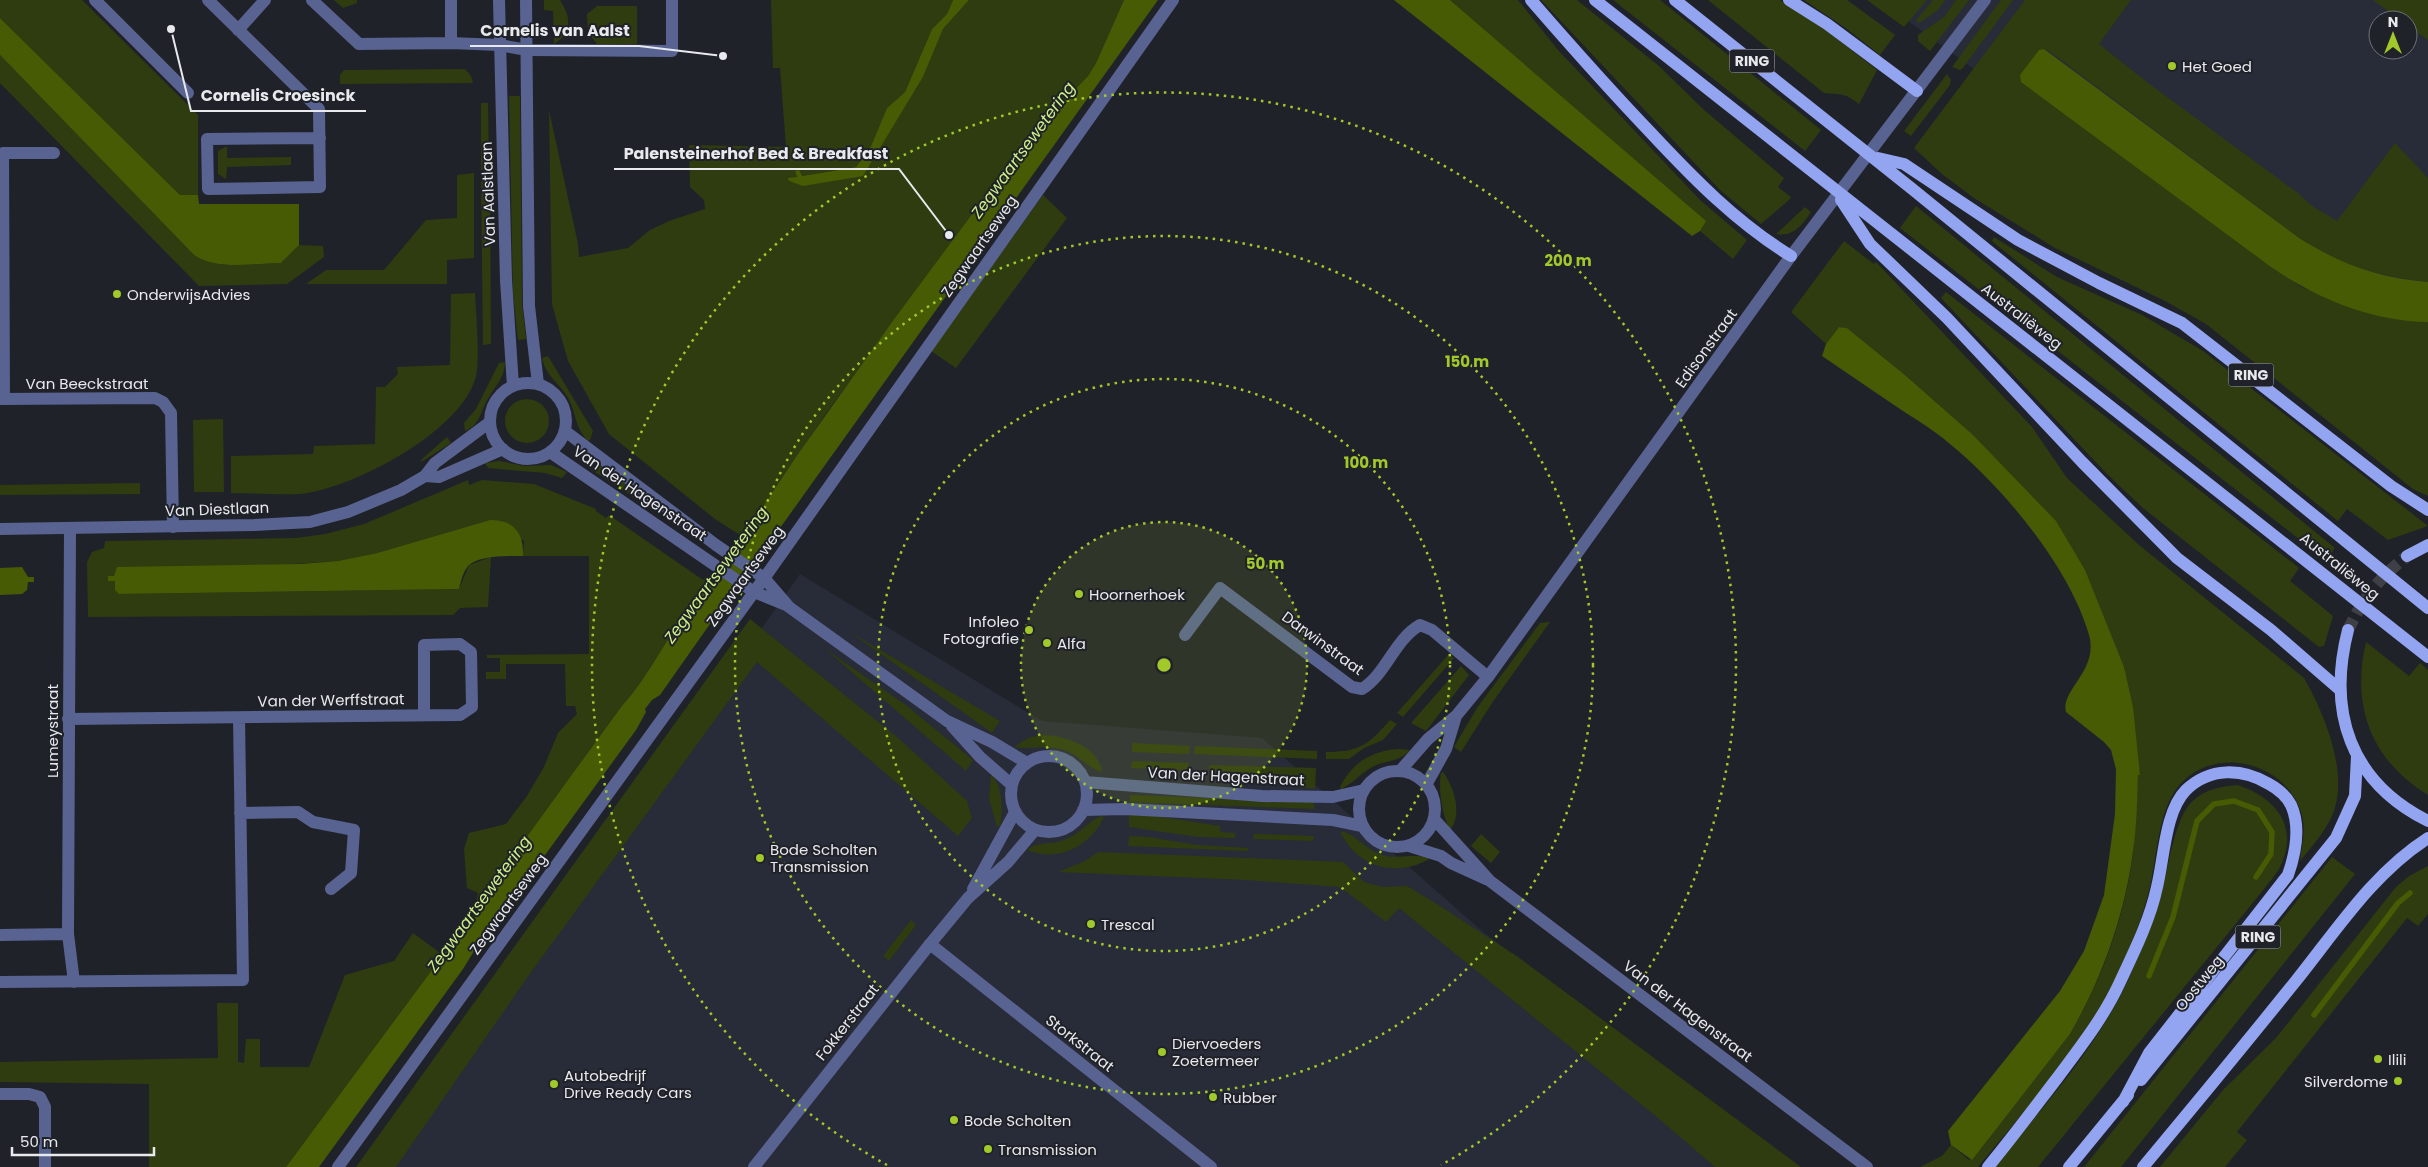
<svg xmlns="http://www.w3.org/2000/svg" width="2428" height="1167" font-family="Poppins,sans-serif">
<rect width="100%" height="100%" fill="#202229"/>
<path fill="#282b38" fill-rule="evenodd" d="M 1879,0 L 2428,0 L 2428,333 L 2268,283 ZM 2378,20 L 2408,20 L 2408,50 L 2378,50 Z
M 800,574 L 1042,721 L 1262,738 L 1482,931 L 1788,1167 L 380,1167 Z"/>
<path fill="#2f3c0f" d="M 0,0 L 82,0 L 198,115 L 198,195 L 180,195 L 0,18 Z
M 334,0 L 357,0 L 357,3 L 343,8 Z
M 544,0 L 560,0 C 571,17 573,33 554,44 L 553,11 L 544,10 Z
M 771,0 L 953,0 L 947,14 L 932,29 L 905,92 L 887,108 L 871,146 L 856,167 L 801,176 L 795,171 L 797,177 L 789,181 L 792,182 L 863,175 L 923,77 L 943,29 L 969,0 L 1124,0 L 1096,63 L 1088,76 L 1030,136 L 825,415 L 743,537 L 715,519 L 609,434 L 568,361 L 552,304 L 549,110 L 578,244 L 579,257 L 628,248 L 650,230 L 669,221 L 705,209 L 704,200 L 690,187 L 689,145 L 786,147 L 780,68 L 773,68 Z
M 1450,0 L 1518,0 L 1558,50 L 1700,200 L 1747,240 L 1733,259 L 1700,231 L 1705,221 Z
M 1541,0 L 1577,0 L 1659,66 L 1703,109 L 1784,178 L 1778,187 L 1791,197 L 1789,200 L 1761,224 L 1720,190 Z
M 1613,0 L 1660,0 L 1821,130 L 1805,151 Z
M 1708,0 L 1780,0 L 1819,25 L 1877,70 L 1859,104 C 1844,92 1841,95 1824,93 Z
M 1804,0 L 1847,0 L 1895,35 L 1880,55 L 1847,29 Z
M 1867,0 L 1927,0 L 1904,27 Z
M 1933,0 L 1945,0 L 1937,11 L 1919,23 L 1916,20 Z
M 1956,0 L 1969,0 L 1930,51 L 1918,41 L 1918,35 L 1944,17 Z
M 2001,0 L 2013,0 L 1963,68 L 1960,70 L 1952,67 Z
M 2025,0 L 2131,0 L 2099,44 L 2148,83 L 2298,193 L 2312,206 L 2337,221 L 2395,143 L 2428,178 L 2428,282 C 2373,275 2346,267 2299,238 L 2049,51 L 2044,49 L 2022,82 L 2301,287 L 2383,317 L 2428,322 L 2428,496 L 2413,489 L 2206,324 L 2165,301 L 2055,248 L 1974,198 L 1942,174 L 1914,148 Z
M 2373,0 L 2428,0 L 2428,40 L 2408,26 L 2408,20 L 2400,20 Z
M 597,6 L 637,6 L 637,44 L 597,44 L 588,33 L 587,14 Z
M 0,55 L 194,255 C 217,271 254,263 281,263 L 299,245 L 323,246 L 324,257 L 287,284 L 199,286 L 0,83 Z
M 465,69 L 471,76 L 473,83 L 340,84 L 340,75 L 344,70 Z
M 1947,74 L 1951,80 L 1950,85 L 1911,136 L 1904,131 Z
M 509,96 L 520,96 L 522,304 L 526,339 L 518,340 L 513,292 Z
M 481,103 L 488,103 L 489,170 L 481,170 Z
M 227,146 L 227,158 L 291,157 L 291,165 L 227,167 L 226,179 L 218,174 L 218,151 Z
M 474,173 L 474,258 L 447,260 L 447,284 L 306,284 L 326,270 L 384,270 L 426,220 L 457,218 L 457,175 Z
M 490,173 L 491,344 L 483,345 L 481,174 Z
M 1043,195 L 1067,218 L 956,368 L 931,351 Z
M 1916,206 L 2319,535 L 2335,548 L 2326,560 L 1900,228 Z
M 1805,207 L 1811,212 C 1802,225 1794,237 1776,234 Z
M 1994,237 L 2057,277 L 2142,315 L 2203,351 L 2428,526 L 2388,540 L 2347,509 L 2338,521 L 1992,241 Z
M 1844,241 L 1874,264 L 1876,262 L 2032,427 L 2067,478 L 2139,545 L 2304,678 C 2325,715 2352,779 2330,820 C 2322,835 2311,848 2300,861 C 2302,843 2307,827 2300,809 C 2281,759 2210,745 2177,788 C 2158,813 2157,856 2150,886 C 2145,909 2136,932 2127,954 C 2095,1035 2032,1101 1978,1167 L 1920,1167 L 1942,1156 L 1951,1145 L 1969,1160 L 2070,1034 C 2102,980 2126,914 2133,851 C 2136,826 2136,800 2138,774 L 2140,775 L 2124,667 L 1972,434 L 1905,375 L 1847,328 L 1839,327 L 1826,344 L 1791,312 Z
M 1946,292 L 2299,568 L 2290,581 L 2333,616 L 2324,646 L 2319,647 L 2143,508 L 2108,475 L 1941,298 Z
M 475,293 C 476,313 480,358 476,376 C 463,431 352,489 300,494 C 277,495 254,493 231,493 L 231,456 L 313,454 L 314,446 L 375,444 L 376,387 L 385,387 L 398,374 L 397,367 L 450,365 L 451,294 Z
M 548,356 L 593,431 L 590,440 L 588,441 C 574,426 577,414 568,398 C 560,383 546,377 542,358 Z
M 505,362 C 505,377 496,385 489,397 C 481,409 480,426 465,431 L 464,423 L 476,409 L 499,363 Z
M505 421a22 22 0 1 1 44 0a22 22 0 1 1-44 0Z
M 223,419 L 224,492 L 194,492 L 193,420 Z
M 447,437 L 451,443 L 421,462 L 421,460 Z
M 499,461 L 525,466 L 551,465 L 567,472 L 562,478 L 545,473 L 488,468 L 485,463 Z
M 597,463 L 640,496 L 638,500 L 592,470 Z
M 468,480 L 469,485 L 482,480 L 534,484 L 596,509 L 596,511 L 606,518 L 609,515 L 703,580 L 706,576 L 715,580 C 675,615 657,668 621,707 L 528,835 L 471,923 L 478,893 L 467,888 L 464,849 L 469,833 L 506,824 L 527,796 L 544,767 L 558,733 L 577,714 L 575,706 L 566,706 L 565,664 L 506,664 L 506,679 L 486,679 L 486,672 L 500,672 L 500,658 L 487,658 L 487,655 L 589,654 L 589,556 L 523,556 L 524,541 L 490,520 L 377,553 L 338,561 L 108,576 L 115,581 L 119,594 L 459,589 L 469,565 L 491,557 L 488,607 L 460,608 L 453,615 L 88,617 L 87,562 L 92,552 L 104,548 L 105,541 L 296,538 L 325,534 L 364,524 Z
M 140,483 L 140,494 L 0,495 L 0,485 Z
M 750,619 L 897,737 L 967,801 L 972,818 L 958,836 L 757,662 L 529,975 L 396,1167 L 356,1167 Z
M 1550,622 L 1492,703 L 1461,752 L 1454,747 L 1477,708 L 1540,623 Z
M 850,632 L 988,714 L 1000,721 L 992,733 Z
M 2366,642 L 2409,676 L 2420,663 L 2428,670 L 2428,795 C 2371,760 2351,706 2366,642 Z
M 824,648 L 907,706 L 973,760 L 966,771 Z
M 1449,654 L 1454,658 L 1403,717 L 1397,713 Z
M 1461,666 L 1469,675 L 1426,731 L 1411,723 Z
M 1390,720 L 1397,724 L 1383,740 L 1364,748 L 1349,759 L 1326,759 L 1326,752 C 1360,752 1369,744 1390,720 Z
M 1045,735 C 1066,736 1099,747 1102,772 C 1087,768 1079,755 1065,750 C 1048,744 1031,750 1014,747 L 1030,737 Z
M 1132,743 L 1190,746 L 1189,754 L 1132,752 Z
M 1195,746 L 1317,751 L 1317,759 L 1194,754 Z
M 1398,749 L 1410,750 C 1400,762 1387,760 1374,766 C 1362,772 1354,783 1341,789 L 1340,787 C 1352,763 1371,751 1398,749 Z
M 1132,761 L 1189,763 L 1188,770 L 1131,768 Z
M 1209,765 L 1316,768 L 1315,789 L 1226,778 L 1226,772 L 1209,771 Z
M 1443,772 C 1454,787 1463,814 1450,830 C 1442,816 1438,788 1441,773 Z
M 991,775 C 1003,785 1003,811 1000,826 L 997,827 L 989,799 Z
M 2237,785 C 2275,797 2300,826 2280,867 C 2276,875 2269,882 2264,889 L 2038,1167 L 1994,1167 C 2043,1107 2098,1047 2130,976 C 2141,951 2152,924 2160,898 C 2168,872 2173,825 2189,805 C 2202,790 2218,787 2237,785 Z
M 1130,795 L 1314,802 L 1314,809 L 1130,802 Z
M 1129,815 L 1149,815 L 1220,826 L 1220,832 L 1235,833 L 1235,838 L 1198,837 L 1129,827 Z
M 1101,816 L 1104,817 C 1091,846 1057,863 1027,850 C 1037,841 1052,845 1064,840 C 1079,835 1087,822 1101,816 Z
M 1342,831 C 1357,836 1365,848 1379,854 C 1395,860 1412,854 1429,857 L 1429,859 C 1396,878 1357,867 1341,833 Z
M 1254,834 L 1314,836 L 1313,841 L 1253,839 Z
M 1481,834 L 1500,852 L 1491,863 L 1471,846 Z
M 1129,836 L 1148,837 L 1197,845 L 1248,848 L 1248,851 L 1128,846 Z
M 1098,852 L 1343,862 L 1364,882 L 1383,887 L 1407,886 L 1437,904 L 1518,957 L 1801,1167 L 1715,1167 L 1658,1118 L 1399,908 L 1386,922 L 1340,887 L 1247,880 L 1058,872 L 1085,861 Z
M 2332,857 L 2355,874 L 2121,1167 L 2084,1167 Z
M 2428,866 L 2428,914 L 2418,926 L 2407,918 L 2237,1132 L 2247,1140 L 2225,1167 L 2160,1167 L 2223,1090 L 2276,1038 L 2396,887 L 2409,876 Z
M 911,920 L 916,925 L 889,961 L 883,956 Z
M 413,933 L 443,955 L 286,1167 L 149,1167 L 149,1084 L 0,1082 L 0,1062 L 218,1058 L 217,1003 L 238,1003 L 238,1062 L 244,1063 L 246,1039 L 260,1039 L 260,1067 L 309,1067 L 345,975 L 394,961 Z"/>
<path fill="#465b03" d="M 953,0 L 969,0 L 943,29 L 923,77 L 863,176 L 803,186 L 789,181 L 788,178 L 797,177 L 795,171 L 799,170 L 802,176 L 856,167 L 871,146 L 887,108 L 905,92 L 932,29 L 947,14 Z
M 1124,0 L 1158,0 L 775,535 L 758,551 L 724,604 L 660,695 L 652,700 L 645,709 L 646,712 L 636,730 L 500,917 L 485,933 L 463,969 L 319,1167 L 286,1167 L 443,955 L 481,910 L 528,835 L 621,707 C 657,668 675,615 715,579 L 798,454 L 895,318 L 1030,136 L 1088,76 L 1096,63 Z
M 1394,0 L 1450,0 L 1706,221 L 1700,231 L 1692,236 Z
M 0,18 L 180,195 L 198,195 L 199,204 L 299,204 L 299,245 L 281,263 C 254,263 217,271 194,255 L 0,55 Z
M 2044,49 L 2299,238 C 2341,264 2378,278 2428,282 L 2428,322 C 2370,321 2318,299 2271,267 L 2021,82 L 2020,75 L 2039,50 Z
M 1839,327 L 1847,328 L 1905,375 L 1972,434 L 2056,521 L 2085,570 L 2124,667 L 2133,707 L 2140,775 L 2138,775 C 2137,800 2137,826 2133,851 C 2125,914 2102,979 2070,1034 L 1972,1160 L 1951,1145 L 1948,1131 L 2060,991 L 2084,951 L 2104,895 L 2115,814 L 2116,769 L 2111,750 L 2104,742 L 2066,712 C 2060,690 2099,671 2089,635 C 2070,568 2004,488 1950,444 C 1933,429 1913,418 1894,405 C 1870,389 1846,372 1822,356 L 1826,344 Z
M 490,520 C 514,520 524,533 523,556 C 508,556 479,555 468,566 C 463,572 461,581 459,589 L 119,594 L 115,590 L 115,581 L 108,581 L 108,576 L 114,576 L 117,567 L 300,564 L 338,561 L 377,553 Z
M 22,567 L 28,577 L 34,577 L 34,582 L 28,582 L 27,590 L 22,594 L 0,595 L 0,568 Z"/>
<g fill="none" stroke-linecap="round" stroke-linejoin="round">
<path stroke="#465b03" stroke-width="5.5" d="M 2149,976 L 2173,917 L 2197,821 L 2214,804 L 2234,801 L 2258,810 L 2272,832 L 2271,854 L 2256,877
M 2314,1015 L 2398,903 L 2410,893"/>
<path stroke="#3e4046" stroke-width="12" stroke-dasharray="12 6" stroke-linecap="butt" d="M 2348,630 C 2365,596 2377,580 2407,556"/>
<path stroke="#586391" stroke-width="12" d="M 95,0 L 188,93
M 208,0 L 319,109 L 320,187 L 208,189 L 207,139 L 320,138
M 312,0 L 359,44 L 451,43 L 499,45 L 527,50 L 672,51 L 672,0
M 238,30 L 265,0
M 451,43 L 451,0
M 0,399 L 155,398 L 163,402 L 171,413 L 173,527
M 4,399 L 3,153 L 54,153
M 70,529 L 68,934 L 74,982
M 1185,635 L 1220,588 L 1352,687 L 1362,689 C 1387,673 1394,640 1420,625 L 1432,630 L 1488,677
M 68,719 L 460,715 L 472,707 L 471,652 L 460,644 L 424,645 L 424,715
M 240,813 L 298,812 L 313,822 L 354,830 L 351,873 L 331,889
M 0,935 L 68,934
M 930,944 L 1211,1167
M 0,982 L 243,980 L 239,718
M 0,1094 L 29,1094 L 40,1097 L 45,1107 L 45,1167
M 338,1167 L 770,570 L 1173,0"/>
<path stroke="#586391" stroke-width="12" d="M 499,0 L 506,280 L 513,386
M 526,0 L 529,306 L 538,384
M490 421a38 38 0 1 1 76 0a38 38 0 1 1-76 0Z
M 565,431 L 716,545 L 764,578 L 789,607 L 947,721 L 992,742 L 1027,763
M 550,452 L 754,592 L 786,605
M 425,476 L 439,477 L 503,449
M 0,529 L 254,525 L 310,522 L 348,512 L 401,490 L 425,476 L 435,463 L 490,422
M 952,726 L 980,757 L 1012,785
M1011 794a38 38 0 1 1 76 0a38 38 0 1 1-76 0Z
M1359 809a38 38 0 1 1 76 0a38 38 0 1 1-76 0Z
M 1400,771 L 1428,739 L 1456,716 L 1488,677 L 1791,256 L 1985,0
M 1085,782 L 1262,796 L 1333,797 L 1364,790
M 1426,785 L 1446,749 L 1456,716
M 1083,810 L 1125,809 L 1333,820 L 1362,826
M 1434,819 L 1490,881 L 1867,1167
M 1409,846 L 1441,856 L 1451,863 L 1486,879
M 973,889 L 1015,812
M 754,1167 L 930,944 L 968,898 L 1008,862 L 1035,830"/>
<path stroke="#93a4f1" stroke-width="12" d="M 1531,0 C 1570,45 1610,90 1651,133 C 1694,179 1737,223 1791,256
M 1595,0 L 2428,657
M 1675,0 L 1911,188 L 2428,608
M 1789,0 L 1827,24 L 1917,91
M 1878,158 L 1904,164 L 2018,240 L 2099,283 L 2182,323 L 2391,486 L 2428,510
M 1841,200 L 1870,244 L 1947,318 L 2082,462 L 2177,558 L 2271,630 L 2339,689
M 2407,556 L 2428,545
M 2348,630 C 2327,712 2350,782 2428,821
M 2141,1080 L 2336,838 L 2355,796 L 2357,756
M 1988,1167 C 2012,1138 2035,1107 2058,1077 C 2081,1046 2104,1017 2120,982 C 2134,952 2150,920 2157,887 C 2164,859 2165,811 2186,790 C 2210,767 2242,768 2269,784 C 2278,789 2286,795 2291,805 C 2301,827 2296,852 2288,875 L 2149,1053 L 2123,1102
M 2069,1167 L 2128,1095
M 2143,1167 C 2194,1106 2245,1044 2295,982 C 2336,931 2373,873 2428,838"/>
</g>
<circle cx="1164" cy="665" r="143" fill="#a1c92a" fill-opacity=".12"/>
<g fill="none" stroke="#a1c92a" stroke-width="2.5" stroke-dasharray="2.5 5">
<circle cx="1164" cy="665" r="143"/>
<circle cx="1164" cy="665" r="286"/>
<circle cx="1164" cy="665" r="429"/>
<path d="M887 1165A572 572 0 1 1 1441 1165"/>
</g>
<g fill="#a1c92a" stroke="#202229" stroke-width="2">
<circle cx="2172" cy="66" r="5"/>
<circle cx="117" cy="294" r="5"/>
<circle cx="1079" cy="594" r="5"/>
<circle cx="1029" cy="630" r="5"/>
<circle cx="1047" cy="643" r="5"/>
<circle cx="760" cy="858" r="5"/>
<circle cx="1091" cy="924" r="5"/>
<circle cx="1162" cy="1052" r="5"/>
<circle cx="2378" cy="1059" r="5"/>
<circle cx="2398" cy="1081" r="5"/>
<circle cx="554" cy="1084" r="5"/>
<circle cx="1213" cy="1097" r="5"/>
<circle cx="954" cy="1120" r="5"/>
<circle cx="988" cy="1149" r="5"/>
</g>
<g text-anchor="middle" dominant-baseline="central" stroke-width="4" stroke-linejoin="round" paint-order="stroke">
<g fill="#202229" stroke="#abadb2" stroke-width="1">
<rect x="1729.5" y="49.5" width="45" height="23" rx="4"/>
<rect x="2228.5" y="363.5" width="45" height="23" rx="4"/>
<rect x="2235.5" y="925.5" width="45" height="23" rx="4"/>
</g>
<g font-size="14" font-weight="bold" fill="#e7e9ed">
<text x="1752" y="61">RING</text>
<text x="2251" y="375">RING</text>
<text x="2258" y="937">RING</text>
</g>
<g font-size="15" fill="#e7e9ed" stroke="#202229" text-anchor="start">
<text x="2182" y="66">Het Goed</text>
<text x="127" y="294">OnderwijsAdvies</text>
<text x="1089" y="594">Hoornerhoek</text>
<text x="1019" y="621" text-anchor="end">Infoleo<tspan x="1019" dy="17">Fotografie</tspan></text>
<text x="1057" y="643">Alfa</text>
<text x="770" y="849">Bode Scholten<tspan x="770" dy="17">Transmission</tspan></text>
<text x="1101" y="924">Trescal</text>
<text x="1172" y="1043">Diervoeders<tspan x="1172" dy="17">Zoetermeer</tspan></text>
<text x="2388" y="1059">Ilili</text>
<text x="564" y="1075">Autobedrijf<tspan x="564" dy="17">Drive Ready Cars</tspan></text>
<text x="2388" y="1081" text-anchor="end">Silverdome</text>
<text x="1223" y="1097">Rubber</text>
<text x="964" y="1120">Bode Scholten</text>
<text x="998" y="1149">Transmission</text>
</g>
<g font-size="15" fill="#e7e9ed" stroke="#202229">
<text transform="translate(488 194) rotate(-92)">Van Aalstlaan</text>
<text transform="translate(979 246) rotate(-55)">Zegwaartseweg</text>
<text transform="translate(2022 316) rotate(38)">Australiëweg</text>
<text transform="translate(1706 348) rotate(-54)">Edisonstraat</text>
<text x="87" y="383">Van Beeckstraat</text>
<text transform="translate(640 493) rotate(34)">Van der Hagenstraat</text>
<text transform="translate(217 509) rotate(-2)">Van Diestlaan</text>
<text transform="translate(2340 566) rotate(39)">Australiëweg</text>
<text transform="translate(745 576) rotate(-54)">Zegwaartseweg</text>
<text transform="translate(1323 643) rotate(36)">Darwinstraat</text>
<text transform="translate(331 700) rotate(-1)">Van der Werffstraat</text>
<text transform="translate(52 731) rotate(-90)">Lumeystraat</text>
<text transform="translate(1226 776) rotate(3)">Van der Hagenstraat</text>
<text transform="translate(508 904) rotate(-54)">Zegwaartseweg</text>
<text transform="translate(2199 983) rotate(-51)">Oostweg</text>
<text transform="translate(1688 1011) rotate(37)">Van der Hagenstraat</text>
<text transform="translate(847 1022) rotate(-52)">Fokkerstraat</text>
<text transform="translate(1080 1043) rotate(38)">Storkstraat</text>
</g>
<g font-size="16" font-style="italic" fill="#cff087" stroke="#202229">
<text transform="translate(1023 150) rotate(-54)">Zegwaartsewetering</text>
<text transform="translate(716 575) rotate(-54)">Zegwaartsewetering</text>
<text transform="translate(479 904) rotate(-54)">Zegwaartsewetering</text>
</g>
</g>
<circle cx="1164" cy="665" r="8" fill="#a1c92a" stroke="#202229" stroke-width="2.5"/>
<g font-size="15" text-anchor="middle" font-weight="bold" fill="#a1c92a" stroke="#202229" stroke-width="4" stroke-linejoin="round" paint-order="stroke">
<text x="1568" y="266">200 m</text>
<text x="1467" y="367">150 m</text>
<text x="1366" y="468">100 m</text>
<text x="1265" y="569">50 m</text>
</g>
<path fill="none" stroke="#e7e9ed" stroke-width="2" d="M723 56L639 46H470M171 29L191 111H366M949 235L899 169H614"/>
<g fill="#e7e9ed" stroke="#202229" stroke-width="2">
<circle cx="723" cy="56" r="5"/>
<circle cx="171" cy="29" r="5"/>
<circle cx="949" cy="235" r="5"/>
</g>
<g font-size="16" text-anchor="middle" font-weight="bold" fill="#e7e9ed" stroke="#202229" stroke-width="4" stroke-linejoin="round" paint-order="stroke">
<text x="555" y="36">Cornelis van Aalst</text>
<text x="278" y="101">Cornelis Croesinck</text>
<text x="756" y="159">Palensteinerhof Bed &amp; Breakfast</text>
</g>
<g transform="translate(2393 35)"><circle r="24" fill="#202229" stroke="#707277"/>
<path d="M0-4L9 19L0 12L-9 19Z" fill="#a1c92a"/>
<text y="-8" font-size="14" font-weight="bold" text-anchor="middle" fill="#e7e9ed">N</text>
</g>
<path d="M12 1147v8h142v-8" fill="none" stroke="#e7e9ed" stroke-width="2.5"/>
<text x="20" y="1147" font-size="15" fill="#e7e9ed" stroke="#202229" stroke-width="4" paint-order="stroke">50 m</text>
</svg>
